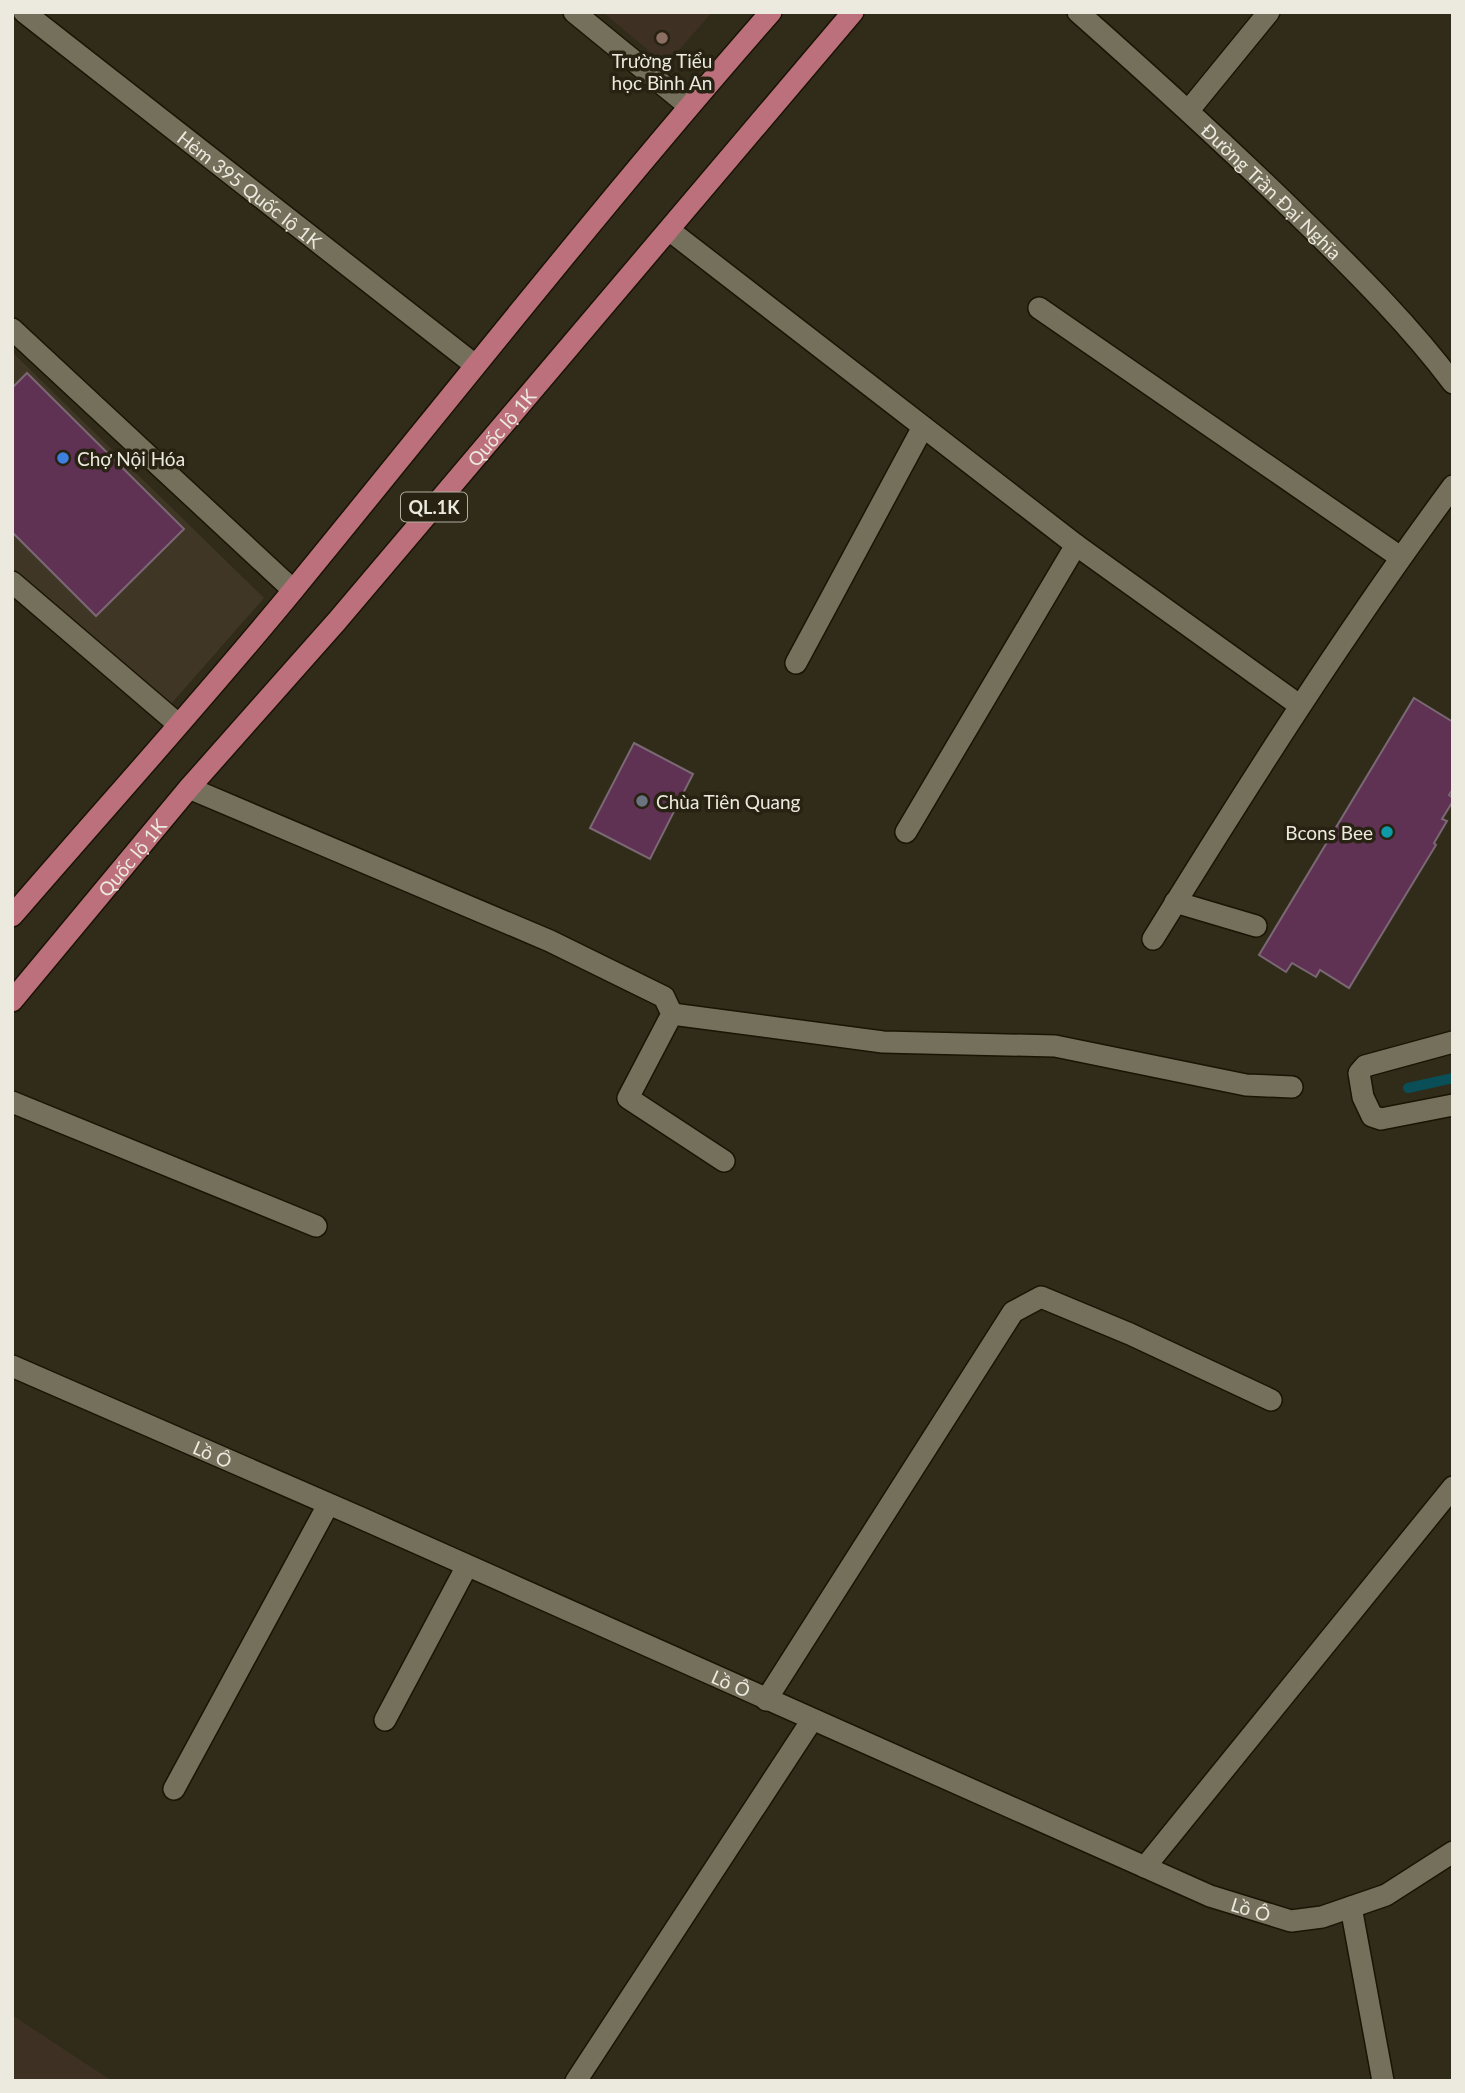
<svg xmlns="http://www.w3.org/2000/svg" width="1465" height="2093" font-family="Lato,sans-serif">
<rect width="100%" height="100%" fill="#312c1a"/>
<path fill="#403626" d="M 12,352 L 264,598 L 170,705 L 12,575 Z"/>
<path fill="#3e3123" d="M 603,12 L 712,12 L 666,65 Z
M 12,2015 L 112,2081 L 12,2081 Z"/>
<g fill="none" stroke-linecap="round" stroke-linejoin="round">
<path stroke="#0a4e58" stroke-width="10" d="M 1408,1088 L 1453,1078"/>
</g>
<path fill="#5f3253" stroke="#7b6875" stroke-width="2" d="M 27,373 L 184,529 L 96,616 L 12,532 L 12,388 Z
M 1414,698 L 1453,722 L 1453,789 L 1449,795 L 1453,798 L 1453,801 L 1442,819 L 1447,821 L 1434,843 L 1436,845 L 1349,988 L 1320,970 L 1316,977 L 1292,963 L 1286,972 L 1259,955 Z
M 634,743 L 693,774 L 650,859 L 590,828 Z"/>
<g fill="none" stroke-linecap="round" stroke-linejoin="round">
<defs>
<g id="minor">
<path id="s1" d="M 24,12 L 475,365"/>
<path d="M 574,12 L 689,106"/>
<path id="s2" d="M 1078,12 C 1157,82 1234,152 1309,226 C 1360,276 1410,326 1453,383"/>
<path d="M 1189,110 L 1269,12"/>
<path d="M 669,230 L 1076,545 L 1299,705"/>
<path d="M 1039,308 L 1400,557"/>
<path d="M 12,329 L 293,590"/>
<path d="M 12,582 L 178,724"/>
<path d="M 796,663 L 923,427"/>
<path d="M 189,788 L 550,941 L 664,997 L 672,1014 L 628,1098 L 724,1161"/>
<path d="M 906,832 L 1076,545"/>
<path d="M 1175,902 L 1256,926"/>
<path d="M 1153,939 C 1248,785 1345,632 1453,486"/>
<path d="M 672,1014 L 883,1042 L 1055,1046 L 1246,1085 L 1292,1087"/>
<path d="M 1453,1042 L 1365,1066 L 1359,1073 L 1363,1097 L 1372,1116 L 1381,1119 L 1453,1105"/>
<path d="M 12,1102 L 316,1226"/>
<path id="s3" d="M 12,1366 L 361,1518 L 1145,1867 L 1210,1896 L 1291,1921 L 1322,1917 L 1386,1895 L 1453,1852"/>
<path d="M 766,1700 L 1013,1312 L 1041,1297 L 1130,1334 L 1271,1400"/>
<path d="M 385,1720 L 467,1566"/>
<path d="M 174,1789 L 328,1505"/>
<path d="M 1145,1867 L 1453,1487"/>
<path d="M 1351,1907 L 1383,2081"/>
<path d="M 576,2081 L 812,1720"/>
</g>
<g id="major">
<path d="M 12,916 C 106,807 204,699 295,588 C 453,395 607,199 771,12"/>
<path id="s4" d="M 12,1001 L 189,788 L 337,621 L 853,12"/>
</g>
</defs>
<use href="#minor" stroke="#191404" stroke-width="24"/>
<use href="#major" stroke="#191404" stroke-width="24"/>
<use href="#minor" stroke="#74705c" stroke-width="21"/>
<use href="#major" stroke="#bb707c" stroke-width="21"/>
</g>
<circle fill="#8d6e63" stroke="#272211" stroke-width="2.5" cx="662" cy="38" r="7"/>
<circle fill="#3f7fe0" stroke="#272211" stroke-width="2.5" cx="63" cy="458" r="7"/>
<circle fill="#6b7280" stroke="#272211" stroke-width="2.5" cx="642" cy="801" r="7"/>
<circle fill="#0f9aa8" stroke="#272211" stroke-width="2.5" cx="1387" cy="832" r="7"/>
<g text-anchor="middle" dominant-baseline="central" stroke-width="7" stroke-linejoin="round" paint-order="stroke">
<rect fill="#272211" stroke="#b1ada0" stroke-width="2" x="401" y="492.5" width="66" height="29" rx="5"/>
<g font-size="18" font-weight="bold" fill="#ece9de">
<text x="434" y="507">QL.1K</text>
</g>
<g font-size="19" fill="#ece9de" stroke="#272211" text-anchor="start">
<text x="662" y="60" text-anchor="middle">Trường Tiểu<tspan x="662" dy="22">học Bình An</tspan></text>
<text x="77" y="458">Chợ Nội Hóa</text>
<text x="656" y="801">Chùa Tiên Quang</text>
<text x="1373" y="832" text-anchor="end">Bcons Bee</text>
</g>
<g font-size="19" fill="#ece9de" stroke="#272211">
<text stroke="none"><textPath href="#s1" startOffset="287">Hẻm 395 Quốc lộ 1K</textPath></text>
<text stroke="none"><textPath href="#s2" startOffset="264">Đường Trần Đại Nghĩa</textPath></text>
<text stroke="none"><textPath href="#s4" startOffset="754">Quốc lộ 1K</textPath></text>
<text stroke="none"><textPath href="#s4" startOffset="187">Quốc lộ 1K</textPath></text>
<text stroke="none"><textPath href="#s3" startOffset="219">Lồ Ô</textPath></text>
<text stroke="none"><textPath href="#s3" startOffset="786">Lồ Ô</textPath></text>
<text stroke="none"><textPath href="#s3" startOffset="1353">Lồ Ô</textPath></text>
</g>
</g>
<rect width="1465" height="2093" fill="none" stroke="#ece9de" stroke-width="28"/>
</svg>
